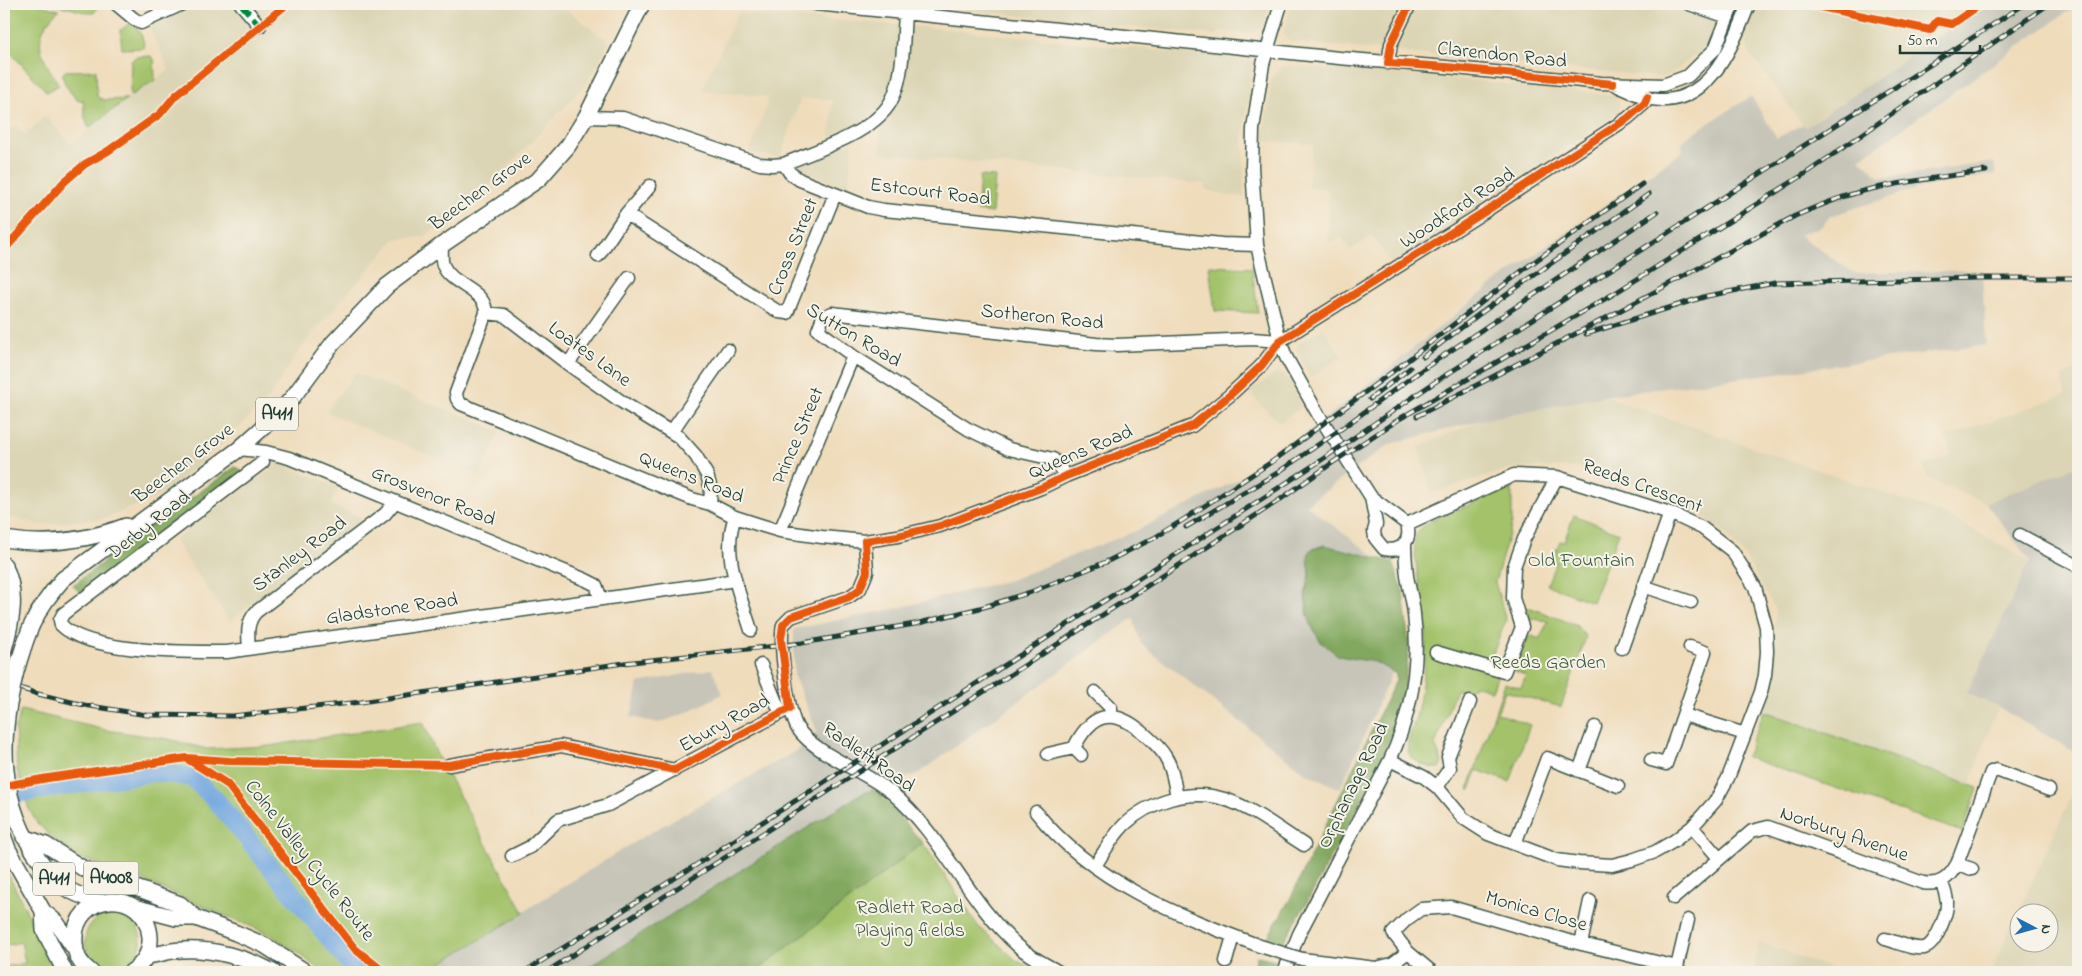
<svg xmlns="http://www.w3.org/2000/svg" width="2082" height="976" font-family="'Indie Flower',sans-serif">
<rect width="100%" height="100%" fill="#f7f3e8"/>
<filter id="ink" filterUnits="userSpaceOnUse"><feTurbulence type="fractalNoise" baseFrequency=".02" numOctaves="2"/><feDisplacementMap in="SourceGraphic" scale="10" xChannelSelector="R" yChannelSelector="G"/><feConvolveMatrix kernelMatrix="1 2 1 2 8 2 1 2 1" color-interpolation-filters="sRGB"/></filter>
<filter id="wash" filterUnits="userSpaceOnUse"><feTurbulence type="fractalNoise" baseFrequency=".0096" numOctaves="4" result="noise"/><feDisplacementMap in="SourceGraphic" scale="20" xChannelSelector="R" yChannelSelector="G"/><feGaussianBlur stdDeviation="1.12" result="paint"/><feColorMatrix in="noise" values="0 0 0 0 0 0 0 0 0 0 0 0 0 0 0 0 0 1.4 0 .05"/><feComposite in="paint" operator="in"/></filter>
<g filter="url(#wash)">
<rect width="100%" height="100%" fill="#efdcbb"/>
<path fill="#dcd5b5" fill-rule="evenodd" d="M 191,4 L 559,4 L 609,42 L 587,83 L 494,181 L 424,237 L 395,239 L 312,334 L 298,352 L 270,396 L 228,439 L 165,493 L 107,518 L 41,525 L 4,515 L 4,136 L 16,125 L 25,135 L 46,116 L 71,144 L 128,98 L 169,70 L 149,27 Z
M 899,4 L 1269,4 L 1264,25 L 1251,34 L 1218,31 L 1217,35 Z
M 1291,4 L 1672,4 L 1716,19 L 1707,46 L 1670,75 L 1661,77 L 1292,42 L 1285,38 L 1283,32 Z
M 1758,4 L 1986,4 L 1805,127 L 1750,54 L 1745,36 Z
M 738,13 L 924,27 L 1253,60 L 1243,139 L 1244,197 L 1224,195 L 1205,188 L 1206,184 L 880,153 L 882,127 L 872,115 L 849,131 L 830,138 L 833,100 L 801,98 L 780,157 L 749,153 L 767,105 L 768,97 L 702,90 Z
M 1283,66 L 1389,72 L 1614,95 L 1618,97 L 1620,108 L 1618,113 L 1392,264 L 1372,236 L 1350,250 L 1342,238 L 1329,242 L 1328,189 L 1308,188 L 1313,144 L 1263,141 L 1272,77 Z
M 853,142 L 848,189 L 799,169 L 800,163 Z
M 1323,328 L 1342,356 L 1310,378 L 1296,349 L 1299,343 Z
M 2078,371 L 2078,465 L 1986,503 L 1927,478 L 1923,466 L 1951,455 L 1946,437 L 2065,395 L 2062,376 Z
M 1277,372 L 1282,373 L 1290,382 L 1302,406 L 1279,423 L 1249,392 Z
M 355,373 L 500,431 L 480,476 L 326,412 Z
M 1604,396 L 1944,514 L 2030,561 L 1967,692 L 1998,707 L 1969,784 L 1764,711 L 1771,682 L 1776,610 L 1744,555 L 1725,533 L 1701,515 L 1600,467 L 1512,468 L 1432,493 L 1418,447 L 1482,420 Z
M 279,463 L 338,487 L 331,505 L 363,518 L 230,621 L 174,540 Z
M 2078,781 L 2078,972 L 1991,972 L 2053,836 ZM 2020,914 L 2050,914 L 2050,944 L 2020,944 Z
M 1759,942 L 1841,972 L 1753,972 Z"/>
<path fill="#c6c5b8" d="M 1986,4 L 2078,4 L 2078,10 L 2071,9 L 1860,159 L 1880,177 L 1890,177 L 1994,162 L 1996,174 L 1919,188 L 1830,216 L 1822,226 L 1799,235 L 1854,273 L 1982,270 L 1986,345 L 1604,396 L 1482,420 L 1390,444 L 1306,505 L 1378,559 L 1395,666 L 1340,789 L 1304,772 L 1141,644 L 1133,618 L 919,773 L 859,795 L 581,972 L 426,972 L 646,835 L 803,747 L 817,731 L 794,676 L 794,629 L 894,609 L 1010,580 L 1136,531 L 1241,478 L 1316,426 L 1497,281 L 1683,151 L 1682,142 L 1689,136 L 1751,96 L 1777,138 L 1803,124 L 1806,127 Z
M 2078,465 L 2078,754 L 1998,707 L 1967,693 L 2030,561 L 1986,503 Z
M 712,669 L 723,694 L 681,715 L 658,723 L 631,717 L 638,683 Z"/>
<path fill="#a3c26b" stroke="#618050" d="M 4,4 L 36,4 L 59,10 C 29,37 40,54 59,85 L 47,92 L 8,50 L 5,36 L 8,24 Z
M 54,4 L 99,4 L 94,13 L 88,13 Z
M 131,22 C 139,29 144,37 144,48 L 122,49 L 120,29 L 121,30 Z
M 151,56 L 154,59 L 155,80 L 130,96 L 131,61 L 136,57 Z
M 96,70 L 97,97 L 104,100 L 127,99 L 89,128 L 85,119 L 83,100 L 78,101 C 71,93 64,85 62,75 L 65,71 Z
M 980,176 L 995,177 L 992,213 L 977,211 Z
M 1209,266 L 1252,268 L 1258,313 L 1215,311 Z
M 1512,483 L 1512,523 L 1495,582 L 1506,620 L 1492,656 L 1503,660 L 1492,691 L 1475,685 L 1466,692 L 1456,690 L 1435,745 L 1442,762 L 1440,768 C 1430,769 1411,762 1408,751 C 1406,740 1415,725 1417,714 C 1422,688 1426,661 1426,634 C 1426,614 1410,549 1416,536 C 1423,518 1458,510 1475,503 C 1487,497 1500,490 1512,483 Z
M 1574,515 L 1619,533 L 1592,602 L 1547,585 L 1556,562 L 1552,560 L 1560,541 L 1564,542 Z
M 1531,608 L 1576,625 L 1586,637 L 1561,707 L 1505,691 L 1497,713 L 1530,725 L 1510,782 L 1477,770 L 1470,790 L 1468,790 L 1505,683 L 1521,688 L 1526,676 L 1515,671 L 1529,635 L 1540,639 L 1548,621 L 1524,618 L 1521,609 Z
M 21,710 L 106,730 L 168,739 L 207,749 L 269,746 L 423,722 L 438,757 L 524,913 L 426,972 L 322,972 L 296,951 L 269,934 L 142,880 L 80,858 L 58,843 L 37,823 L 29,809 L 17,770 L 15,729 Z
M 1764,711 L 1978,788 L 1962,832 L 1746,757 Z
M 923,843 L 978,926 L 1016,960 L 1038,972 L 755,972 Z
M 4,866 L 57,972 L 41,972 L 39,971 L 4,972 L 4,967 L 25,963 L 21,942 L 4,946 Z
M85 941a28 28 0 1 1 56 0a28 28 0 1 1-56 0Z"/>
<path fill="#82a85f" stroke="#50724a" d="M 235,467 L 240,469 L 241,475 L 82,595 L 73,585 L 136,537 Z
M 1324,545 L 1393,562 L 1403,592 L 1409,645 L 1404,692 L 1399,719 L 1367,789 L 1306,904 L 1281,945 L 1266,940 L 1290,899 L 1396,680 L 1396,674 L 1375,662 L 1339,656 L 1321,642 L 1313,629 L 1308,616 L 1305,595 L 1310,575 L 1308,557 L 1310,550 Z
M 875,789 L 923,843 L 755,972 L 581,972 L 859,795 Z
M 1257,956 L 1276,960 L 1271,972 L 1253,972 Z"/>
<g fill="none" stroke-linecap="round" stroke-linejoin="round">
<path stroke="#72a7df" stroke-width="19" d="M 4,795 L 157,772 L 191,777 L 214,798 L 357,972"/>
</g>
</g>
<g filter="url(#ink)">
<g fill="none" stroke-linecap="round" stroke-linejoin="round">
<defs>
<path id="minor" d="M 116,4 L 134,19 L 141,23 L 182,4
M 241,4 L 260,26
M 816,4 L 1339,58 L 1446,67 L 1601,83 L 1663,85 L 1688,76 L 1715,49 L 1733,4
M 1281,4 L 1263,64 L 1253,129 L 1252,167 L 1257,245 L 1280,341 L 1286,357 L 1318,414 L 1371,497 L 1376,524 L 1374,531 L 1375,538 L 1384,549 C 1401,553 1412,541 1407,524 L 1371,497
M 1689,4 L 1728,17
M 1388,63 L 1391,44 L 1410,4
M 1618,86 C 1632,92 1649,101 1665,100 C 1713,98 1735,41 1749,4
M 586,117 L 623,118 L 760,164 L 772,165 L 784,164 C 816,150 879,132 893,97 C 904,73 903,40 905,14
M 784,164 L 790,173 L 800,180 L 868,207 L 884,210 L 1222,244 L 1257,245
M 626,214 L 763,302 L 779,312 L 787,313 L 835,194
M 442,245 C 442,251 441,260 443,265 C 451,286 486,289 486,313 L 456,393 L 457,399 L 461,404 L 692,499 L 710,504 L 735,517 L 760,525 L 780,531 L 822,537 L 865,541 L 898,536 L 940,526 L 1041,488 L 1066,476 L 1192,426 L 1230,395 L 1261,366 L 1280,341 L 1481,214 L 1628,118 L 1645,103 L 1647,97
M 598,256 L 626,214 L 650,186
M 486,313 L 504,315 L 568,364 L 622,402 L 679,437 L 696,456 L 707,475 L 711,489 L 710,504
M 568,364 L 629,278
M 672,431 L 728,350
M 239,449 L 266,452 L 289,458 L 586,580 L 596,585 L 601,599
M 263,462 L 63,614 L 60,620 L 61,625 C 90,654 187,652 227,652 L 729,581 L 735,578
M 1066,476 L 1053,459 L 1009,449 L 968,429 L 853,356 L 818,330 L 823,317 L 832,313 L 1096,344 L 1117,345 L 1252,339 L 1280,341
M 735,517 C 721,554 740,594 751,630
M 780,531 L 853,356
M 2020,535 L 2078,566
M 865,541 L 867,572 L 860,589 L 849,597 L 791,617 L 783,625 C 779,644 788,714 798,729 C 816,755 867,772 892,793 C 943,836 968,902 1018,946 C 1030,957 1045,964 1059,972
M 1643,586 L 1691,602
M 1622,648 L 1670,513
M 249,649 C 248,635 246,623 256,612 L 385,514 L 395,502
M 1436,652 L 1504,672 L 1522,627 L 1513,598 L 1514,567 L 1524,539 L 1557,477
M 761,665 L 780,712
M 1095,692 L 1111,708 L 1110,716
M 1684,715 L 1745,734
M 1074,748 C 1090,715 1111,706 1141,731 C 1150,739 1159,746 1165,756 C 1173,768 1174,783 1177,797
M 1048,754 L 1074,748 L 1081,755
M 1390,760 L 1424,777 L 1437,787 L 1463,818 L 1488,834 L 1557,860 L 1579,863 L 1612,865 L 1632,860 L 1655,852 L 1674,841 L 1692,827 L 1716,800 L 1728,778 L 1761,692 L 1765,675 L 1767,652 L 1766,627 L 1755,587 L 1732,551 L 1702,528 L 1670,513 L 1557,477 L 1514,475 L 1407,524
M 1651,760 L 1666,764 L 1705,652 L 1690,647
M 449,765 L 561,746 L 675,770
M 1579,771 L 1595,727
M 1437,787 L 1450,768 L 1448,757 L 1470,702
M 1036,812 C 1092,882 1179,916 1260,946
M 1692,827 L 1719,858
M 1515,844 L 1547,758 L 1618,786
M 512,856 L 530,847 L 558,820 L 608,805 L 790,708
M 1957,864 L 1972,869
M 1095,866 C 1104,852 1112,837 1124,825 C 1149,801 1190,788 1224,799 C 1253,808 1278,829 1304,845
M 1674,898 L 1752,831 L 1768,827 L 1923,883 C 1940,886 1949,878 1957,864 L 1991,772 L 1996,770 L 2049,790
M 1885,939 C 1897,942 1913,950 1924,948 C 1936,946 1948,912 1947,901 C 1946,894 1944,888 1941,882
M 1581,944 L 1590,901
M 1302,959 L 1376,968 L 1392,964 L 1408,952
M 1226,961 L 1233,936
M 1677,967 L 1688,920
M 1284,972 L 1299,934 L 1390,760 C 1411,714 1420,665 1414,614 C 1413,601 1409,588 1407,576 C 1406,565 1405,555 1405,545
M 1432,972 L 1408,952 L 1393,933 L 1407,919 L 1421,909 L 1451,907 L 1565,940 L 1677,967 L 1680,972"/>
<path id="major" d="M 4,539 C 45,546 86,541 126,526
M 4,565 C 18,592 12,621 4,649
M 15,675 C 27,633 33,613 63,579 L 239,449 L 278,414 L 293,397 L 333,343 L 387,286 L 442,245 L 539,179 L 568,146 L 586,117 L 642,4
M 9,704 C 0,756 5,807 34,852 C 43,865 51,877 64,887 C 74,894 87,898 99,902
M 24,837 L 46,845 L 84,869 L 180,904 L 196,918
M 4,838 L 8,849 L 43,911 L 56,922 L 74,948
M 134,907 L 176,918 L 196,918 L 236,933 L 264,945 L 306,972
M 43,911 L 44,930 L 65,972
M 147,956 C 159,955 170,950 182,950 C 212,948 247,958 273,972
M 91,972 C 81,965 75,955 75,943 C 71,891 146,885 150,937 C 151,952 143,965 131,972"/>
</defs>
<use href="#minor" stroke="#3e5548" stroke-width="15"/>
<use href="#major" stroke="#3e5548" stroke-width="18"/>
<use href="#minor" stroke="#fff" stroke-width="12"/>
<use href="#major" stroke="#fff" stroke-width="15"/>
<defs>
<path id="rail" d="M 1586,334 L 1707,296 L 1775,283 L 1979,278 L 2078,278
M 1423,357 L 1478,315 L 1649,194
M 1370,399 L 1410,368
M 1417,416 L 1608,317 L 1795,216 C 1818,206 1842,196 1867,190 C 1906,181 1946,176 1986,171
M 1186,527 L 1274,475 L 1341,429 L 1419,372 L 1657,212
M 4,683 L 38,694 L 84,705 L 147,715 L 232,716 L 361,702 L 624,663 L 802,643 L 915,624 L 984,607 L 1031,592 L 1106,562 L 1154,538 L 1186,518 L 1276,459 L 1408,360 L 1527,267 L 1642,184
M 524,972 L 696,865 L 1317,463 L 1435,382 L 2025,4
M 546,972 L 996,684 L 1278,501 L 1335,461 L 1401,418 L 1615,293 L 1811,170 L 2049,4"/>
</defs>
<use href="#rail" stroke="#1f3d34" stroke-width="5"/>
<use href="#rail" stroke="#f7f3e8" stroke-width="3" stroke-dasharray="9" stroke-linecap="butt"/>
<defs>
<path id="minor-bridge" d="M 1260,946 L 1302,959"/>
<path id="major-bridge" d="M 9,704 L 15,675"/>
</defs>
<use href="#minor-bridge" stroke="#3e5548" stroke-width="15" stroke-linecap="butt"/>
<use href="#major-bridge" stroke="#3e5548" stroke-width="18" stroke-linecap="butt"/>
<use href="#minor-bridge" stroke="#fff" stroke-width="12"/>
<use href="#major-bridge" stroke="#fff" stroke-width="15"/>
<path stroke="#00873e" stroke-width="6" stroke-dasharray="12 6" stroke-linecap="butt" d="M 241,4 L 260,26"/>
<defs>
<path id="cycleway" d="M 1410,4 L 1391,44 L 1388,63 L 1446,67 L 1613,84
M 1806,4 L 1930,30 L 1937,21 L 1952,24 L 1981,4
M 4,250 L 64,182 L 85,164 L 108,151 L 160,114 L 175,96 L 287,4
M 189,760 L 227,784 L 355,949 L 384,972
M 4,786 L 48,778 L 187,758 L 230,761 L 449,765 L 561,746 L 675,770 L 790,708 L 781,639 L 783,625 L 791,617 L 849,597 L 860,589 L 867,572 L 865,541 L 898,536 L 940,526 L 1041,488 L 1066,476 L 1192,426 L 1230,395 L 1261,366 L 1280,341 L 1481,214 L 1628,118 L 1645,103 L 1647,97"/>
</defs>
<use href="#cycleway" stroke="#f7f3e8" stroke-width="11"/>
<use href="#cycleway" stroke="#e8590c" stroke-width="8"/>
</g>
</g>
<g text-anchor="middle" dominant-baseline="central" stroke-width="4" stroke-linejoin="round" paint-order="stroke">
<g fill="#f7f3e8" stroke="#60746a" stroke-width="1">
<rect x="256" y="397.5" width="42" height="33" rx="4"/>
<rect x="83.5" y="861.5" width="55" height="33" rx="4"/>
<rect x="33" y="862.5" width="42" height="33" rx="4"/>
</g>
<g font-size="19" font-weight="bold" fill="#1f3d34">
<text x="277" y="414">A411</text>
<text x="111" y="878">A4008</text>
<text x="54" y="879">A411</text>
</g>
<g font-size="20" fill="#1f3d34" stroke="#f7f3e8">
<text transform="translate(1502 56) rotate(6)">Clarendon Road</text>
<text transform="translate(481 192) rotate(-36)">Beechen Grove</text>
<text transform="translate(930 193) rotate(7)">Estcourt Road</text>
<text transform="translate(1458 209) rotate(-33)">Woodford Road</text>
<text transform="translate(794 247) rotate(-68)">Cross Street</text>
<text transform="translate(1042 318) rotate(6)">Sotheron Road</text>
<text transform="translate(853 336) rotate(31)">Sutton Road</text>
<text transform="translate(589 355) rotate(36)">Loates Lane</text>
<text transform="translate(799 436) rotate(-67)">Prince Street</text>
<text transform="translate(1081 453) rotate(-23)">Queens Road</text>
<text transform="translate(184 464) rotate(-37)">Beechen Grove</text>
<text transform="translate(691 478) rotate(22)">Queens Road</text>
<text transform="translate(1642 487) rotate(20)">Reeds Crescent</text>
<text transform="translate(433 497) rotate(22)">Grosvenor Road</text>
<text transform="translate(149 526) rotate(-38)">Derby Road</text>
<text transform="translate(300 555) rotate(-37)">Stanley Road</text>
<text transform="translate(392 610) rotate(-8)">Gladstone Road</text>
<text transform="translate(725 724) rotate(-29)">Ebury Road</text>
<text transform="translate(868 758) rotate(35)">Radlett Road</text>
<text transform="translate(1354 786) rotate(-64)">Orphanage Road</text>
<text transform="translate(1844 835) rotate(19)">Norbury Avenue</text>
<text transform="translate(309 861) rotate(52)">Colne Valley Cycle Route</text>
<text transform="translate(1536 912) rotate(16)">Monica Close</text>
</g>
<g font-size="20" fill="#405e42" stroke="#f7f3e8">
<text x="1581" y="561">Old Fountain</text>
<text x="1548" y="663">Reeds Garden</text>
<text x="910" y="908">Radlett Road<tspan x="910" dy="23">Playing fields</tspan></text>
</g>
</g>
<rect width="2082" height="976" fill="none" stroke="#f7f3e8" stroke-width="20"/>
<g transform="translate(2034 928) rotate(96)"><circle r="24" fill="#f7f3e8" stroke="#a1aaa0"/>
<path d="M0-4L9 19L0 12L-9 19Z" fill="#1f6fb2"/>
<text y="-8" font-size="14" font-weight="bold" text-anchor="middle" fill="#1f3d34">N</text>
</g>
<path d="M1900 45v8h80v-8" fill="none" stroke="#1f3d34" stroke-width="2.5"/>
<text x="1907" y="45" font-size="15" fill="#1f3d34" stroke="#f7f3e8" stroke-width="4" paint-order="stroke">50 m</text>
</svg>
